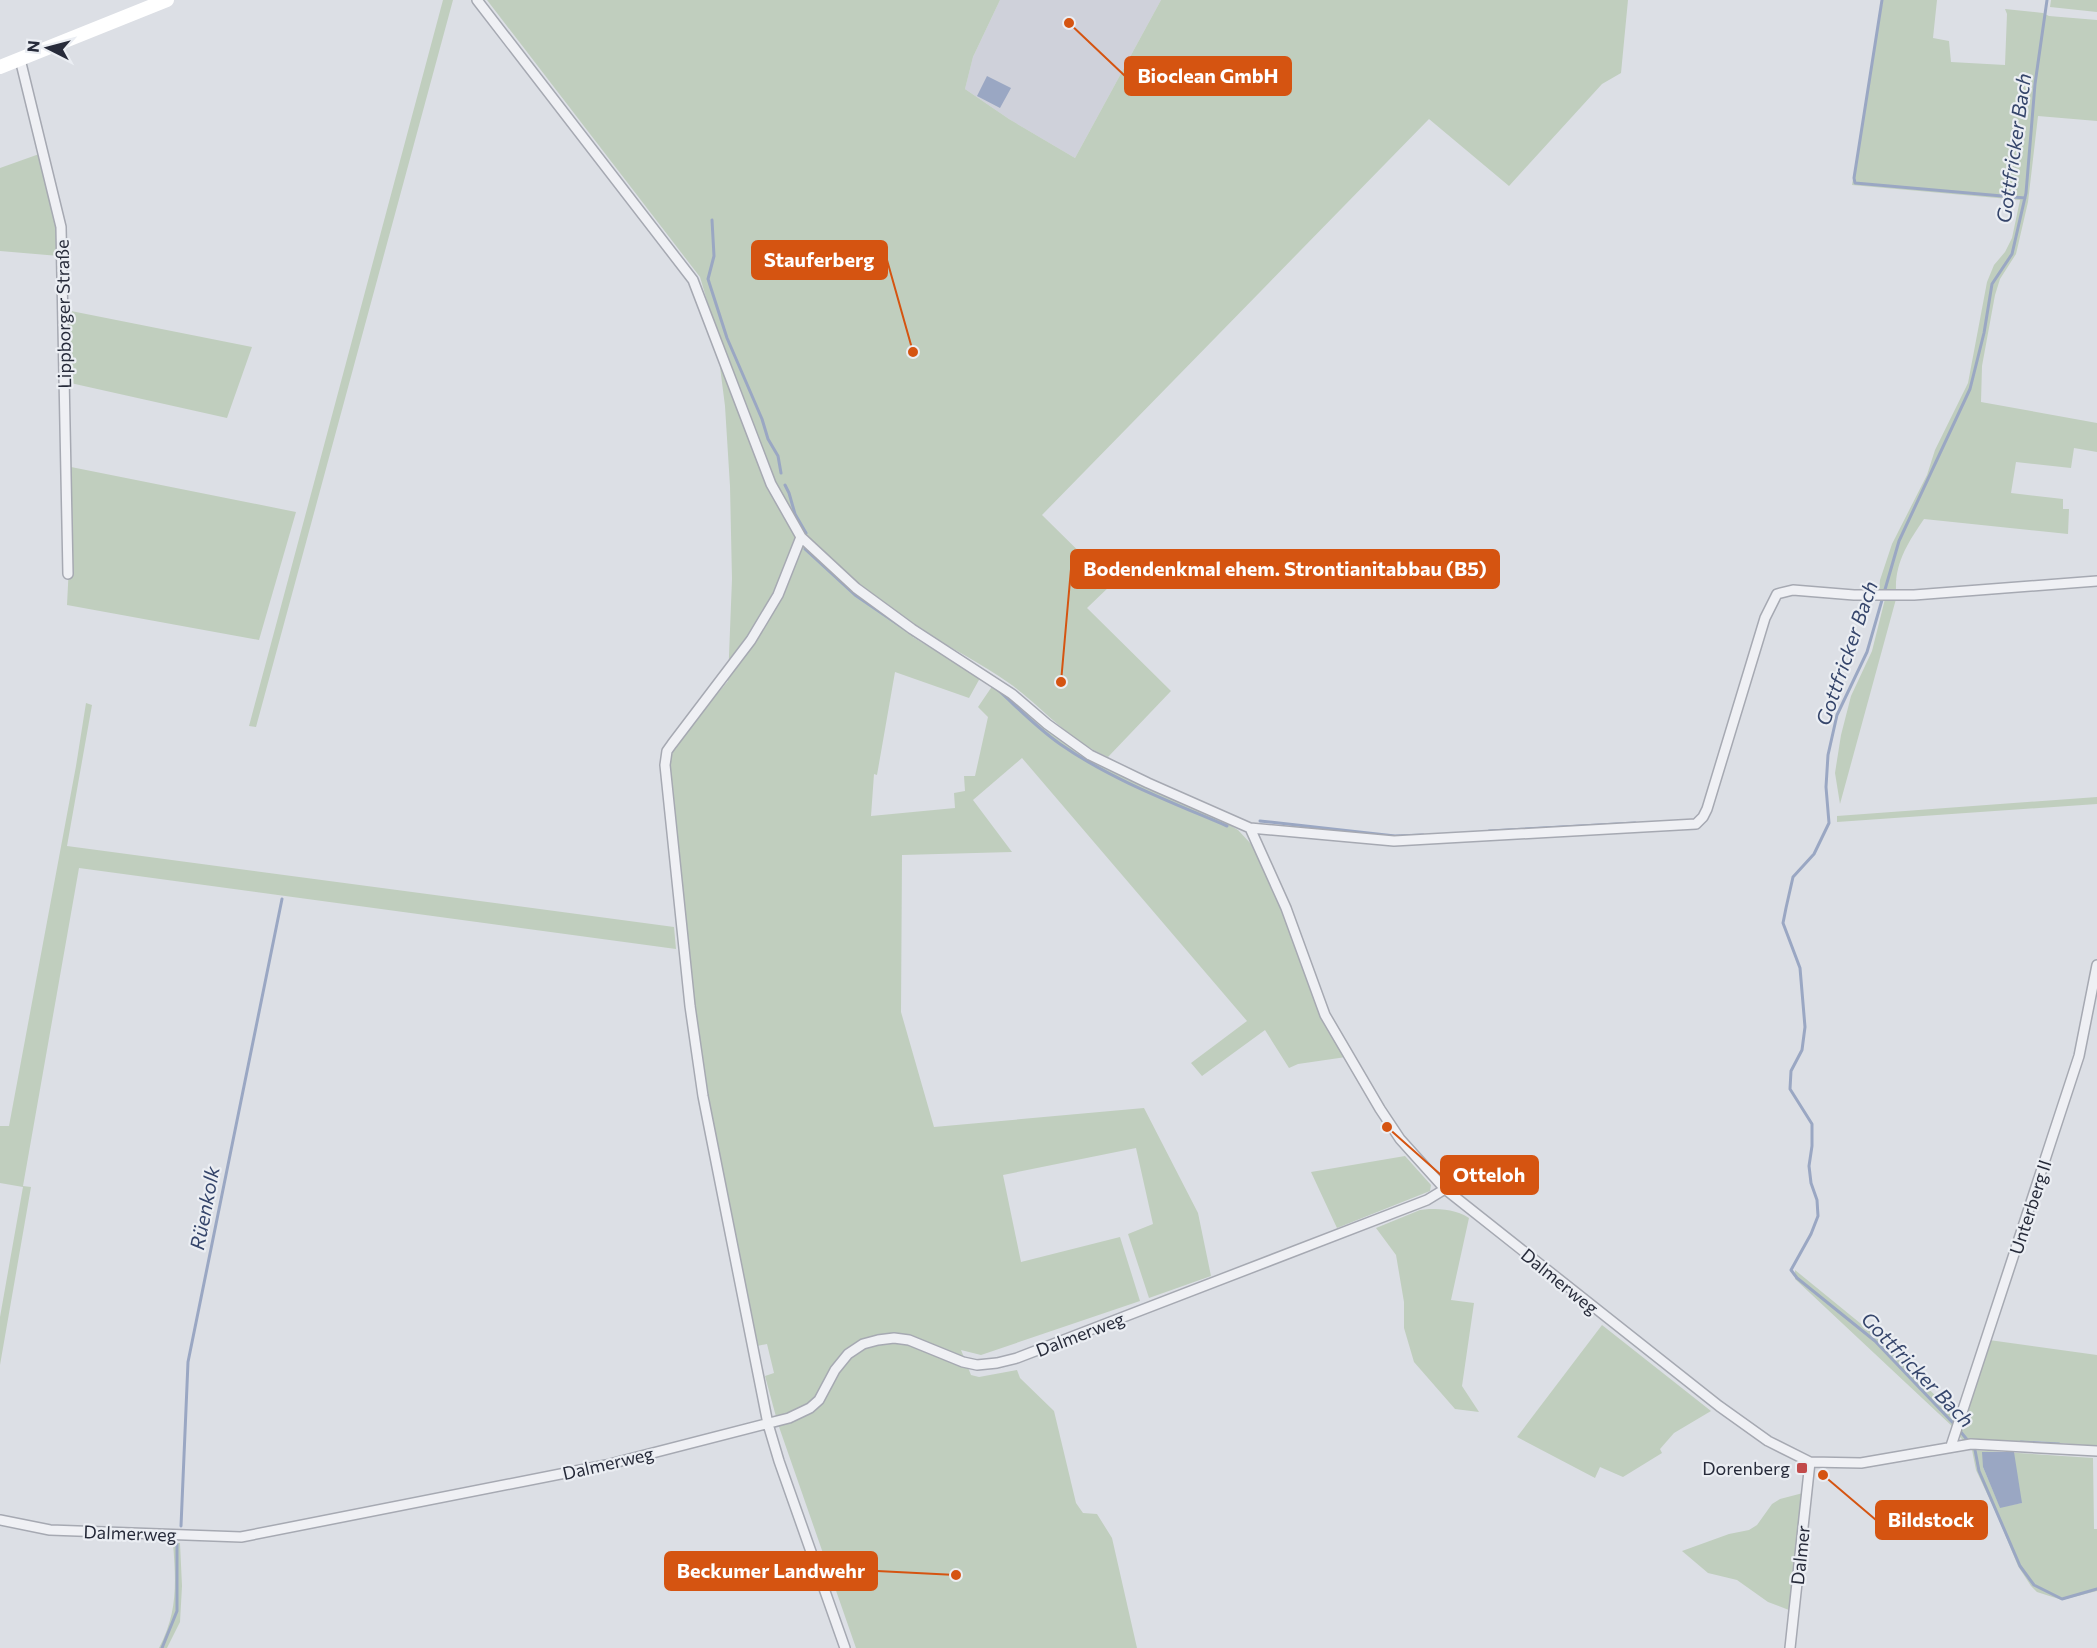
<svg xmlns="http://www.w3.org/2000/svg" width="2097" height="1648" font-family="Commissioner,sans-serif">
<rect width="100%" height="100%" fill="#dcdfe5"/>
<path fill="#cfd1da" d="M 1000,0 L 1161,0 L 1075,158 L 1009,119 L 965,89 L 973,57 Z"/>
<path fill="#c0cebe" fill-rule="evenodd" d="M 443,0 L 453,0 L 256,727 L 249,726 Z
M 487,0 L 1000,0 L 973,57 L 965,89 L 1009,119 L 1075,158 L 1161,0 L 1628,0 L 1621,73 L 1602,84 L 1509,186 L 1429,119 L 1042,515 L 1112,584 L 1087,608 L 1171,691 L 1108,757 C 1066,739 1044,708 1009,683 C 982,664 951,648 923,631 L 913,637 L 980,678 L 969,698 L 895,672 L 877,775 L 874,774 L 871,816 L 955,808 L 954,793 L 965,791 L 964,776 L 975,776 L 988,717 L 978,707 L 993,685 L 1011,697 L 1038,724 L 1088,757 L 1220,819 L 1238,830 L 1252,845 L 1261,861 L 1278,898 L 1315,1002 L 1346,1057 L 1298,1064 L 1289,1068 L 1265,1030 L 1202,1076 L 1191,1063 L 1247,1021 L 1022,758 L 973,800 L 1012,852 L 902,855 L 901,1012 L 934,1127 L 1144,1108 L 1198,1213 L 1211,1276 L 1149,1298 L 1128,1234 L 1153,1224 L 1136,1148 L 1003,1175 L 1021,1262 L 1120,1237 L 1140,1301 L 981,1355 L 961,1350 L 971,1375 L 979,1377 L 1017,1370 L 1020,1378 L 1054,1411 L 1076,1503 L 1083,1513 L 1097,1514 L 1112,1538 L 1137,1648 L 856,1648 L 778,1424 L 765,1376 L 774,1373 L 767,1344 L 757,1346 L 705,1096 L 669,765 L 675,745 L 728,681 L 732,579 L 730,486 L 725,406 L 715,328 L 700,277 Z
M 1883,0 L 1937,0 L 1933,38 L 1949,41 L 1951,62 L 2005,65 L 2007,14 L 2005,9 L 2043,13 L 2049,16 L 2097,20 L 2097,121 L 2038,116 L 2028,202 L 2016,254 L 2000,279 L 1995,295 L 1982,366 L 1981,402 L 2097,423 L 2097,452 L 2074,448 L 2071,468 L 2016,462 L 2011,493 L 2063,499 L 2063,509 L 2069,509 L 2068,534 L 1924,519 C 1909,541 1895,562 1896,590 L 1879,591 L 1880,580 L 1892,544 L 1927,475 L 1935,450 L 1968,383 L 1987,282 L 1994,265 L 2005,252 L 2012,238 L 2020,200 L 1852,185 Z
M 2051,0 L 2097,0 L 2097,12 L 2050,7 Z
M 42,153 L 59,227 L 59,256 L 0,251 L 0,168 Z
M 66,310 L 252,347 L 227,418 L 66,382 Z
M 66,466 L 296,512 L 259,640 L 67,605 L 69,565 Z
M 1885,599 L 1896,599 L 1840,804 L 1835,773 L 1841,735 L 1851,696 L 1872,651 Z
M 86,703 L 92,705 L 67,846 L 674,927 L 676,949 L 79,868 L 23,1186 L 31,1187 L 0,1365 L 0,1317 L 23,1187 L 0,1183 L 0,1126 L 9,1126 L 76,766 Z
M 2097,797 L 2097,804 L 1837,822 L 1837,816 Z
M 1405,1156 L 1431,1185 L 1430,1191 L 1337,1228 L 1311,1172 Z
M 1429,1209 C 1444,1209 1457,1210 1469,1218 L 1451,1300 L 1474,1303 L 1462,1386 L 1479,1412 L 1455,1409 L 1414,1362 L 1404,1328 L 1404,1302 L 1396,1255 L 1376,1228 L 1420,1210 Z
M 1795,1270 L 1871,1332 L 1955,1415 L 1954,1428 L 1795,1279 Z
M 1602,1325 L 1711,1411 L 1674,1433 L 1660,1449 L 1662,1453 L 1623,1477 L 1600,1467 L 1595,1478 L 1517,1437 Z
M 1989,1340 L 2097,1355 L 2097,1446 L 2035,1441 L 1965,1442 L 1959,1436 Z
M 1972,1450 L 2093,1458 L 2094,1529 L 2097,1529 L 2097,1591 L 2062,1600 L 2037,1592 L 2031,1586 L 2018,1566 L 1997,1515 L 1976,1470 ZM 1983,1467 L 2022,1503 L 2000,1507 Z
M 1803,1493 L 1789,1610 L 1768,1602 L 1737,1580 L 1708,1573 L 1682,1551 L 1729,1534 L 1749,1530 L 1757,1525 L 1772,1504 L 1780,1499 Z
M 173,1543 L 180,1543 L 182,1586 L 180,1622 L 167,1648 L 159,1648 C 178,1612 176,1582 173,1543 Z"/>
<path fill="#9aa7c3" d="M 987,76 L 1011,88 L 1000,108 L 977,96 Z
M 1982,1452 L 2014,1452 L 2022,1503 L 2000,1508 L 1983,1467 Z"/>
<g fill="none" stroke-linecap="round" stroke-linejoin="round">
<path stroke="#9aa7c3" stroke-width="3" d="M 1882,0 L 1854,178 L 1855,183 L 2025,198
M 712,220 L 714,256 L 708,279 L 727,338 L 762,419 L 768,439 L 778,456 L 781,473
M 785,485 L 789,493 L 795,514 L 806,533
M 805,549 L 855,595 L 918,638
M 997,689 C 1018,708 1037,728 1060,744 C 1110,779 1171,802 1227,826
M 1260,821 L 1395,836 L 1423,835
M 1489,831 L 1635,823
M 1955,1425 L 1875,1341 L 1797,1278 L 1791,1270 L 1811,1234 L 1818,1216 L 1817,1200 L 1811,1183 L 1809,1166 L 1812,1146 L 1812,1124 L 1790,1089 L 1791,1071 L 1802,1050 L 1805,1027 L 1800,968 L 1783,923 L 1786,908 L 1793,877 L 1814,854 L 1829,823 L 1826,787 L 1828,755 L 1837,715 L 1867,652 L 1899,541 L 1970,389 L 1984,333 L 1992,284 L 2012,254 L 2026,193 L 2035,84 L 2047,0
M 1960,1431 L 1969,1442
M 2021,1442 L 2059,1444
M 1973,1447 L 1975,1450 L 1979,1471 L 2020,1566 L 2034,1585 L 2062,1599 L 2097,1589
M 181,1526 L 188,1362 L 282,899
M 162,1648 L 177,1611 L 177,1544"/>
<defs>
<path id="street" d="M 477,0 L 693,280 L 771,484 L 801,537 L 856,588 L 912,629 L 1012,694 L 1047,724 L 1090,755 L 1148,783 L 1250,828 L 1394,841 L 1696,824 L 1703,817 L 1707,809 L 1765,618 L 1777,594 L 1793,590 L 1854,595 L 1914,595 L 2097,581
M 20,59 L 61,227 L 68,574
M 801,537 L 778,595 L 751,640 L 672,744 L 667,751 L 665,765 L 690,1006 L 703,1096 L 768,1424 L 779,1461 L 845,1648
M 1250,828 L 1286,908 L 1325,1015 L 1380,1109 L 1400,1139 L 1445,1189 L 1719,1406 L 1768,1441 L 1810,1462 L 1861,1463 L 1971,1444 L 2097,1451
M 1951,1446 L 2079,1056 L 2097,965
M 0,1520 L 50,1530 L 241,1537 L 606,1465 L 789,1418 L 810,1408 L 819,1400 L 835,1370 L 848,1354 L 863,1344 L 878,1340 L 894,1338 L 909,1340 L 963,1362 L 977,1365 L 997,1363 L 1017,1358 L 1427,1200 L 1445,1189
M 1790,1648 L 1810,1462"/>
</defs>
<use href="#street" stroke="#a6a9b2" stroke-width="12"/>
<use href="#street" stroke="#eff0f4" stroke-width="9"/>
<path stroke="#fff" stroke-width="14" d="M 0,67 L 167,0"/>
</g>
<rect fill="#c24a4a" stroke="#ebeef3" stroke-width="2" x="1796" y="1462" width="12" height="12" rx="3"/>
<g text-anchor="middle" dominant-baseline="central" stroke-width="4.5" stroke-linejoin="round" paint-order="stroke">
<g font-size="18" fill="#272b3a" stroke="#ebeef3">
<text transform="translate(63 314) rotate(-91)">Lippborger Straße</text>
<text transform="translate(2030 1207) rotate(-72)">Unterberg II</text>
<text transform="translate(1560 1281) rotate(39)">Dalmerweg</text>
<text transform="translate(1080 1334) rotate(-21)">Dalmerweg</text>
<text transform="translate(608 1463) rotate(-13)">Dalmerweg</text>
<text transform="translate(130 1533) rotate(2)">Dalmerweg</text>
<text transform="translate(1800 1555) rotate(-84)">Dalmer</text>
</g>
<g font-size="18" fill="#272b3a" stroke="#ebeef3" text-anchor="end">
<text x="1790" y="1468">Dorenberg</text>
</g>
<g font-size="20" font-style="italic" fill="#35456b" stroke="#ebeef3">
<text transform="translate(2013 148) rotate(-82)">Gottfricker Bach</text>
<text transform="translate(1846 653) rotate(-71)">Gottfricker Bach</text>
<text transform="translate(204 1208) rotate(-79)">Rüenkolk</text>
<text transform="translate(1918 1369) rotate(46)">Gottfricker Bach</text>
</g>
</g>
<path fill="none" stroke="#d55411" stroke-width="2" d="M1069 23L1125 76M913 352L887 260M1061 682L1071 569M1387 1127L1441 1175M1823 1475L1876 1520M956 1575L877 1571"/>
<g fill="#d55411" stroke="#ebeef3" stroke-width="2">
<circle cx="1069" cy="23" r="6"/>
<circle cx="913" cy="352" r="6"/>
<circle cx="1061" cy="682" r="6"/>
<circle cx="1387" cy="1127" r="6"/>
<circle cx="1823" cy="1475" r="6"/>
<circle cx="956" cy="1575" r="6"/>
</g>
<g fill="#d55411" stroke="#d55411" stroke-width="2">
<rect x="1125" y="57" width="166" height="38" rx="6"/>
<rect x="752" y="241" width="135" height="38" rx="6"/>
<rect x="1071" y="550" width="428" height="38" rx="6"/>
<rect x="1441" y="1156" width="97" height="38" rx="6"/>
<rect x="1876" y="1501" width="111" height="38" rx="6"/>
<rect x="665" y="1552" width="212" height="38" rx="6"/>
</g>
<g font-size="20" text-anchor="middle" font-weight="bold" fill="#fff">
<text x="1208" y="83">Bioclean GmbH</text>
<text x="819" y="267">Stauferberg</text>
<text x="1285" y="576">Bodendenkmal ehem. Strontianitabbau (B5)</text>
<text x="1489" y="1182">Otteloh</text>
<text x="1931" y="1527">Bildstock</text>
<text x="771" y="1578">Beckumer Landwehr</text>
</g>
<g transform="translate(48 48) rotate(276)" stroke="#ebeef3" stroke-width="4.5" paint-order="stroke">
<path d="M0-4.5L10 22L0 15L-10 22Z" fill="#272b3a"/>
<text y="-9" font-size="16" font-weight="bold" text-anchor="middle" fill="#272b3a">N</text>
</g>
</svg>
